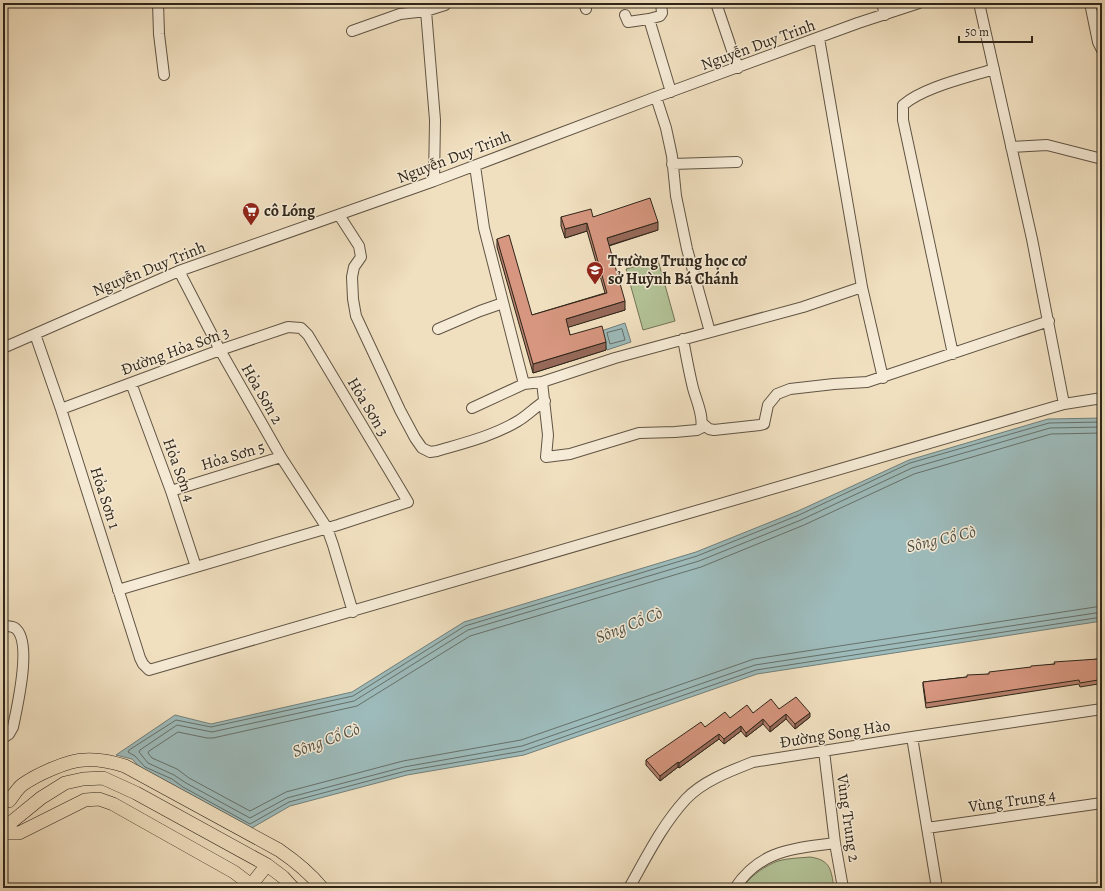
<svg xmlns="http://www.w3.org/2000/svg" width="1105" height="891" font-family="Alegreya,serif">
<rect width="100%" height="100%" fill="#f1e0c0"/>
<filter id="stains"><feTurbulence type="fractalNoise" baseFrequency=".005" numOctaves="4"/><feColorMatrix values="0 0 0 0 .2 0 0 0 0 .09 0 0 0 0 .02 0 0 0 .5 -.17"/></filter>
<radialGradient id="worn" r=".72"><stop offset=".6" stop-color="#630" stop-opacity="0"/><stop offset="1" stop-color="#630" stop-opacity=".3"/></radialGradient>
<path fill="#b3c397" stroke="#717458" d="M 658,260 L 675,321 L 643,330 L 626,269 Z
M 810,857 C 831,860 831,870 834,888 L 742,888 C 749,877 766,865 778,861 C 788,858 800,858 810,857 Z"/>
<path fill="#9dbbbb" stroke="#717f7b" d="M 625,323 L 631,342 L 607,350 L 601,331 Z
M 1102,418 L 1102,621 L 757,674 L 524,755 L 407,775 L 290,806 L 250,829 L 181,791 L 170,783 L 142,770 L 132,759 L 116,755 L 175,715 L 211,724 L 352,692 L 464,622 L 696,552 L 798,511 L 909,460 L 1048,419 Z"/>
<g fill="none" stroke-linecap="round" stroke-linejoin="round">
<path stroke="#66706a" stroke-width="1" d="M 622,329 L 625,340 L 610,344 L 607,333 Z
M 1102,422 L 1049,423 L 910,463 L 799,515 L 697,556 L 465,626 L 353,696 L 211,727 L 176,720 L 129,750 L 128,752 L 135,756 L 145,767 L 172,779 L 183,787 L 250,824 L 289,802 L 406,771 L 523,751 L 756,670 L 1102,617
M 1102,427 L 1050,428 L 912,468 L 801,520 L 699,561 L 468,630 L 354,701 L 212,732 L 177,725 L 140,750 L 139,752 L 148,763 L 174,775 L 186,783 L 250,818 L 287,798 L 404,767 L 522,746 L 755,665 L 1102,612
M 1102,433 L 1051,434 L 914,474 L 804,525 L 701,567 L 470,636 L 357,706 L 213,738 L 207,738 L 178,732 L 149,751 L 148,753 L 152,758 L 177,769 L 189,778 L 250,811 L 286,792 L 403,761 L 521,740 L 754,659 L 1102,606"/>
<defs>
<path id="minor" d="M 158,3 L 159,34 L 164,75
M 584,3 L 586,9
M 716,3 L 738,68
M 882,3 L 885,15
M 979,3 L 1032,239 L 1064,404
M 1090,3 L 1098,42 L 1102,50
M 625,15 L 628,22 L 649,19 L 660,16 L 662,13 L 661,3
M 649,19 L 671,92
M 352,31 L 400,14 L 426,11
M 819,38 L 862,287 L 883,378
M 656,97 L 666,128 L 672,156 L 676,196 L 687,249 L 710,332
M 1011,147 L 1047,145 L 1102,159
M 672,164 L 737,162
M 475,166 L 484,228 L 524,384
M 434,181 L 435,120 L 426,11 L 445,5 L 447,3
M 339,215 L 359,246 L 361,257 L 354,267 L 352,277 L 353,299 L 356,316 L 400,410 L 415,438 L 422,448 L 430,452 L 437,451 C 464,443 493,436 518,421 C 527,416 535,407 545,401
M 179,271 L 220,350 L 281,457 L 327,528 L 333,545 L 353,612
M 438,329 L 480,311 L 503,303
M 35,334 L 61,409 L 140,658 L 143,664 L 149,670 L 1064,404 L 1102,398
M 3,348 L 179,271 L 434,181 L 656,97 L 858,23 L 919,3
M 953,354 L 903,120 L 903,105 C 924,87 966,78 994,69
M 542,382 L 548,435 L 546,457 L 570,454 L 639,433 L 675,432 L 697,430 L 701,428 C 704,416 696,400 693,388 C 689,372 686,355 683,339
M 131,383 L 171,491 L 196,567
M 472,408 L 524,384 L 542,382 L 615,358 L 803,307 L 862,287
M 61,409 L 220,350 L 288,327 L 301,328 L 308,335 L 408,502 L 338,525 L 118,590
M 702,423 L 709,429 L 714,430 L 760,425 L 764,424 L 768,405 L 777,394 L 790,389 L 834,384 L 867,382 L 1049,321
M 171,491 L 281,457
M 3,626 C 7,626 12,626 15,628 C 33,641 17,707 13,727 L 9,734 L 3,738
M 912,737 L 937,888
M 824,751 L 835,843 L 843,888
M 927,828 L 1102,803
M 629,888 C 646,858 662,825 686,799 C 703,781 730,771 753,762 L 912,737 L 1102,709
M 735,888 C 761,849 794,849 835,843"/>
<path id="major" d="M 9,801 C 13,796 17,789 22,785 C 36,775 68,760 85,760 C 99,759 112,762 125,766 L 279,850 C 295,861 310,873 322,888
M 3,829 L 41,798 L 65,783 L 83,779 L 103,778 L 136,793 L 267,865 L 283,877 L 293,888
M 3,833 L 19,833 L 85,800 L 99,799 L 113,804 L 234,872 L 251,885 L 254,888
M 251,885 L 267,865"/>
</defs>
<use href="#minor" stroke="#605444" stroke-width="12"/>
<use href="#major" stroke="#2f261a" stroke-width="14"/>
<use href="#minor" stroke="#f6ebd6" stroke-width="10"/>
<use href="#major" stroke="#f1e0c0" stroke-width="13"/>
</g>
<path fill="#b8816d" stroke="#2f261a" d="M 561,217 L 593,217 L 658,230 L 609,246 L 625,310 L 568,327 L 570,335 L 606,350 L 533,373 L 497,247 L 497,239 L 532,315 L 605,293 L 587,231 L 565,238 L 561,226 Z
M 1102,655 L 1102,682 L 1098,682 L 1098,684 L 1080,687 L 1079,684 L 926,708 L 923,686 L 923,682 L 967,677 L 989,674 L 1054,664 L 1098,659 L 1098,656 Z
M 779,709 L 810,717 L 795,729 L 786,719 L 770,732 L 763,724 L 746,737 L 741,731 L 724,744 L 719,739 L 679,768 L 678,767 L 660,781 L 646,765 L 646,760 L 705,727 L 730,718 L 753,713 Z"/>
<path fill="#966959" stroke="#2f261a" d="M 658,222 L 658,230 L 607,246 L 607,238 Z
M 587,223 L 587,231 L 565,238 L 565,229 Z
M 625,301 L 625,310 L 566,328 L 566,319 Z
M 606,342 L 606,350 L 533,373 L 533,364 Z
M 810,713 L 810,717 L 795,729 L 795,724 Z
M 786,714 L 786,719 L 770,732 L 770,727 Z
M 763,719 L 763,724 L 746,737 L 746,733 Z
M 741,726 L 741,731 L 724,744 L 724,739 Z
M 719,734 L 719,739 L 679,768 L 679,763 Z
M 678,762 L 678,767 L 660,781 L 660,776 Z"/>
<path fill="#d6967f" stroke="#2f261a" d="M 650,198 L 658,222 L 607,238 L 625,301 L 566,319 L 570,335 L 602,326 L 606,342 L 533,364 L 497,239 L 509,235 L 532,315 L 607,293 L 587,223 L 565,229 L 561,217 L 591,209 L 593,217 Z
M 1102,655 L 1102,677 L 1097,678 L 1098,680 L 1080,683 L 1079,680 L 926,703 L 923,682 L 967,677 L 967,675 L 989,674 L 989,672 L 1031,667 L 1031,666 L 1055,664 L 1054,662 L 1098,659 L 1098,656 Z
M 796,697 L 810,713 L 795,724 L 786,714 L 770,727 L 763,719 L 746,733 L 741,726 L 724,739 L 719,734 L 679,763 L 678,762 L 660,776 L 646,760 L 701,722 L 705,727 L 725,712 L 730,718 L 747,705 L 753,713 L 771,699 L 779,709 Z"/>
<defs>
<symbol id="supermarket-pin" viewBox="-11 -11 22 30"><path d="M0 17L-7.5 6A9.5 9.5 0 1 1 7.5 6Z" fill="#8f2418" stroke="#f6ebd6"/><path d="M-6-5.5h2.5l.6 2H6L4.5 2H-2.5L-4.4-4H-6ZM-1.5 3.2a1.3 1.3 0 1 0 .1 0ZM3 3.2a1.3 1.3 0 1 0 .1 0Z" fill="#fff"/></symbol>
<symbol id="school-pin" viewBox="-11 -11 22 30"><path d="M0 17L-7.5 6A9.5 9.5 0 1 1 7.5 6Z" fill="#8f2418" stroke="#f6ebd6"/><path d="M0-5L7-2L0 1L-7-2ZM-4 1L0 2.5L4 1V4Q0 6-4 4Z" fill="#fff"/></symbol>
</defs>
<g fill-rule="evenodd">
<use href="#supermarket-pin" x="241" y="201" width="20" height="27"/>
<use href="#school-pin" x="585" y="260" width="20" height="27"/>
</g>
<g text-anchor="middle" dominant-baseline="central" stroke-width="3" stroke-linejoin="round" paint-order="stroke">
<g font-size="16" fill="#2f261a" stroke="#f6ebd6">
<text transform="translate(758 45) rotate(-20)">Nguyễn Duy Trinh</text>
<text transform="translate(454 157) rotate(-21)">Nguyễn Duy Trinh</text>
<text transform="translate(149 269) rotate(-22)">Nguyễn Duy Trinh</text>
<text transform="translate(175 351) rotate(-20)">Đường Hỏa Sơn 3</text>
<text transform="translate(262 394) rotate(60)">Hỏa Sơn 2</text>
<text transform="translate(368 407) rotate(59)">Hỏa Sơn 3</text>
<text transform="translate(233 456) rotate(-17)">Hỏa Sơn 5</text>
<text transform="translate(179 470) rotate(70)">Hỏa Sơn 4</text>
<text transform="translate(105 498) rotate(72)">Hỏa Sơn 1</text>
<text transform="translate(835 734) rotate(-9)">Đường Song Hào</text>
<text transform="translate(1012 801) rotate(-8)">Vùng Trung 4</text>
<text transform="translate(848 818) rotate(82)">Vùng Trung 2</text>
</g>
<g font-size="16" font-weight="bold" fill="#2f261a" stroke="#f6ebd6" text-anchor="start">
<text x="264" y="211">cô Lóng</text>
<text x="608" y="261">Trường Trung học cơ<tspan x="608" dy="18">sở Huỳnh Bá Chánh</tspan></text>
</g>
<g font-size="17" font-style="italic" fill="#50534a" stroke="#f6ebd6">
<text transform="translate(941 539) rotate(-13)">Sông Cổ Cò</text>
<text transform="translate(629 625) rotate(-22)">Sông Cổ Cò</text>
<text transform="translate(326 740) rotate(-20)">Sông Cổ Cò</text>
</g>
</g>
<rect width="1105" height="891" fill="none" stroke="#f1e0c0" stroke-width="16"/>
<rect x="4" y="4" width="1097" height="883" fill="none" stroke="#2f261a" stroke-width="2"/>
<rect x="8" y="8" width="1089" height="875" fill="none" stroke="#2f261a"/>
<path d="M959 36v6h73v-6" fill="none" stroke="#2f261a" stroke-width="2"/>
<text x="965" y="36" font-size="12" fill="#2f261a" stroke="#f6ebd6" stroke-width="3" paint-order="stroke">50 m</text>
<rect width="100%" height="100%" filter="url(#stains)"/>
<rect width="100%" height="100%" fill="url(#worn)"/>
</svg>
